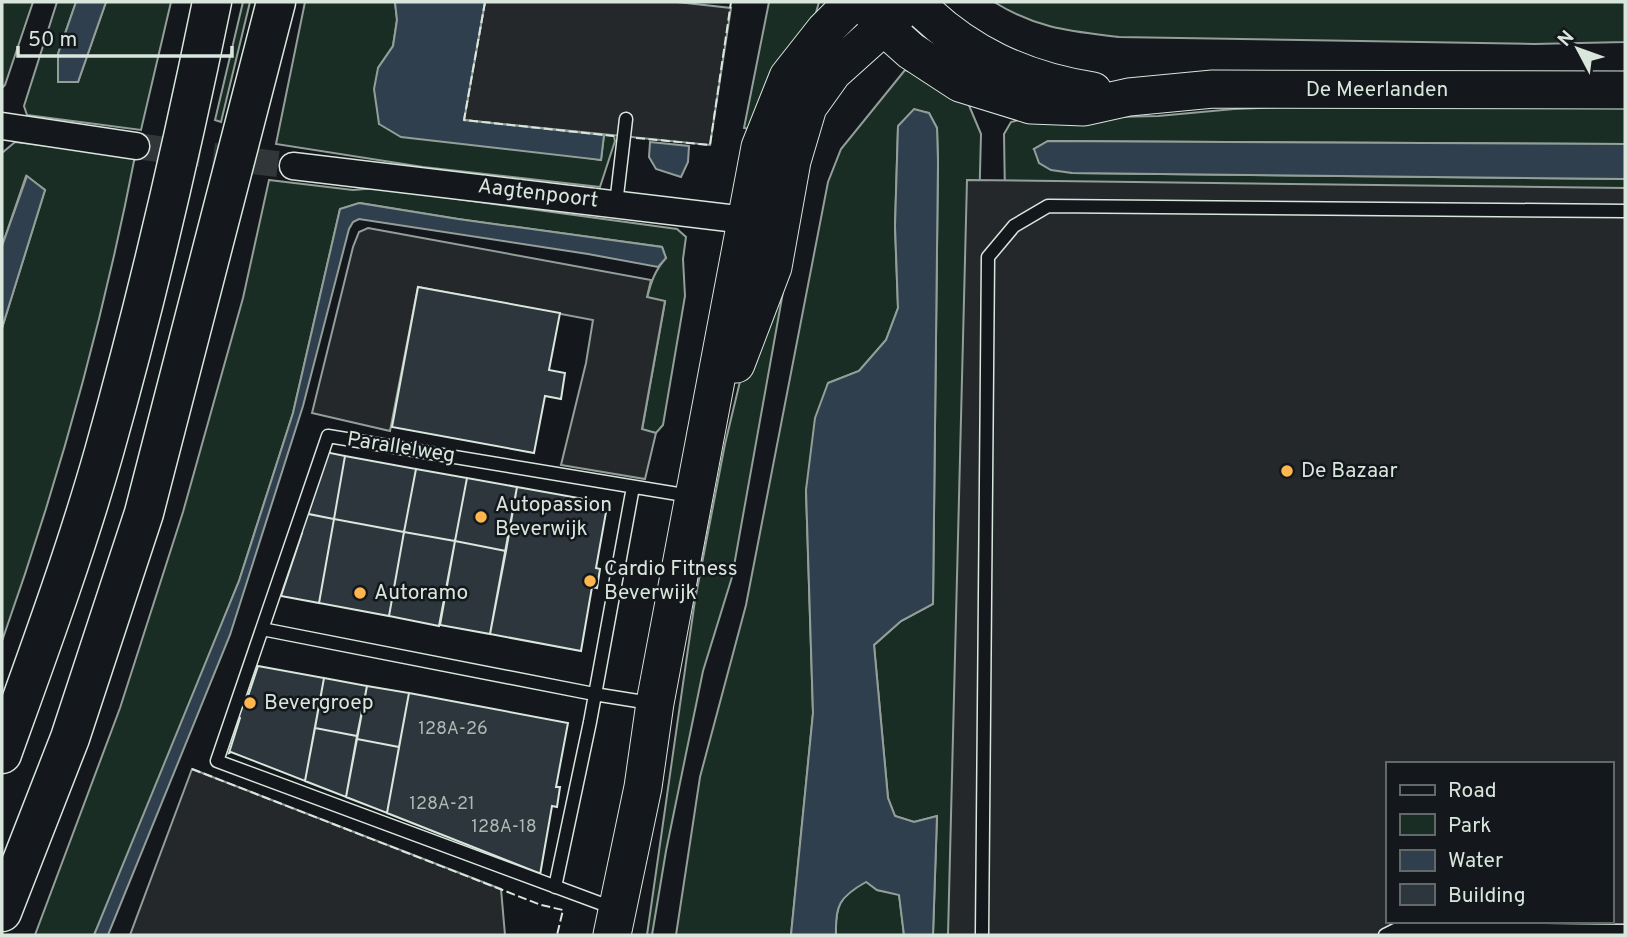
<svg xmlns="http://www.w3.org/2000/svg" width="1627" height="937" font-family="Overpass,sans-serif">
<rect width="100%" height="100%" fill="#14181c"/>
<path fill="#1a2d24" stroke="#939e99" stroke-width="2" d="M 2,2 L 33,2 L 5,85 L 2,88 Z
M 57,2 L 76,2 L 58,54 L 58,82 L 78,82 L 106,2 L 171,2 L 141,130 L 27,115 L 24,106 Z
M 243,2 L 250,2 L 221,122 L 215,120 Z
M 305,2 L 395,2 L 397,20 L 393,46 L 378,68 L 379,124 L 601,160 L 604,135 L 614,136 L 615,141 L 600,187 L 423,167 L 276,144 Z
M 769,2 L 819,2 L 812,27 L 755,130 L 744,128 Z
M 994,2 L 1625,2 L 1625,42 L 1534,44 L 1119,37 C 1070,31 1038,29 994,2 Z
M 905,70 L 938,81 L 968,103 L 981,134 L 960,935 L 933,935 L 937,816 L 914,822 L 895,816 L 888,798 L 874,645 L 901,621 L 933,604 L 938,161 L 937,128 L 929,113 L 914,110 L 898,127 L 895,226 L 898,308 L 886,340 L 859,371 L 828,383 L 806,490 L 813,713 L 791,935 L 676,935 L 700,777 L 746,605 L 828,182 L 841,149 Z
M 1386,103 L 1625,108 L 1625,144 L 1048,141 L 1034,149 L 1072,173 L 1625,179 L 1625,200 L 1005,195 L 1004,134 L 1011,122 L 1035,116 L 1065,118 L 1158,116 L 1234,109 Z
M 15,142 L 135,156 C 103,321 58,483 2,641 L 2,328 L 45,190 L 26,176 L 2,246 L 2,153 Z
M 269,180 L 353,190 L 377,188 L 677,229 L 686,237 L 683,259 L 685,296 L 663,425 L 656,433 L 642,430 L 665,302 L 647,298 C 651,282 655,270 666,258 L 662,247 L 458,219 L 360,203 L 340,209 L 293,413 L 239,581 L 106,911 L 94,935 L 35,935 L 120,708 L 183,512 L 243,298 Z
M 783,292 L 732,577 L 703,671 L 666,851 L 652,935 L 647,935 L 695,600 L 725,444 L 742,373 Z
M 866,881 L 877,890 L 899,894 L 904,935 L 836,935 C 835,905 839,897 866,881 Z"/>
<path fill="#24282b" stroke="#939e99" stroke-width="2" fill-rule="evenodd" d="M 485,2 L 677,2 L 731,8 L 710,145 L 464,120 Z
M 967,180 L 1625,188 L 1625,935 L 948,935 ZM 1387,764 L 1611,764 L 1611,921 L 1387,921 Z
M 368,228 L 651,280 L 647,297 L 665,301 L 642,429 L 656,433 L 645,479 L 561,465 L 586,363 L 593,320 L 418,287 L 390,431 L 312,413 L 353,247 L 359,232 Z
M 192,769 L 501,889 L 505,935 L 130,935 Z"/>
<path fill="#2f3f4d" stroke="#939e99" stroke-width="2" d="M 76,2 L 106,2 L 78,82 L 58,82 L 58,54 Z
M 395,2 L 485,2 L 464,120 L 604,135 L 601,160 L 401,137 L 379,124 L 374,89 L 378,68 L 393,46 L 397,20 Z
M 914,109 L 929,113 L 937,128 L 938,161 L 933,604 L 901,621 L 874,645 L 888,798 L 895,816 L 914,822 L 937,816 L 933,935 L 904,935 L 899,895 L 877,890 L 866,882 C 839,897 835,906 836,935 L 791,935 L 813,713 L 806,490 L 815,418 L 828,383 L 859,371 L 886,340 L 898,308 L 895,226 L 898,126 Z
M 1048,141 L 1625,144 L 1625,179 L 1072,173 L 1051,170 L 1039,163 L 1034,149 Z
M 650,142 L 689,146 L 688,162 L 681,177 L 656,169 L 649,157 Z
M 27,176 L 45,190 L 2,328 L 2,246 Z
M 359,203 L 458,219 L 662,247 L 666,258 L 658,267 L 588,254 L 359,219 L 353,222 L 349,229 L 303,406 L 230,635 L 108,935 L 94,935 L 239,581 L 293,413 L 340,209 Z"/>
<path fill="#2c363c" stroke="#d8e6dc" stroke-width="2" d="M 418,287 L 560,313 L 549,370 L 565,373 L 561,399 L 545,396 L 534,453 L 392,427 Z
M 329,450 L 330,453 L 345,456 L 334,519 L 308,514 Z
M 345,456 L 416,469 L 404,532 L 334,519 Z
M 416,469 L 467,478 L 455,541 L 404,532 Z
M 467,478 L 517,487 L 506,551 L 455,541 Z
M 517,487 L 606,503 L 608,501 L 596,568 L 600,569 L 597,588 L 592,587 L 581,651 L 490,634 Z
M 304,513 L 334,519 L 319,603 L 281,596 L 302,533 L 298,532 Z
M 334,519 L 404,532 L 389,616 L 319,603 Z
M 404,532 L 455,541 L 439,626 L 389,616 Z
M 455,541 L 506,551 L 490,634 L 440,625 Z
M 258,666 L 324,678 L 305,781 L 231,752 L 229,753 L 240,718 L 237,716 L 243,698 L 247,699 Z
M 324,678 L 367,686 L 357,736 L 315,728 Z
M 367,686 L 409,693 L 399,747 L 357,739 Z
M 409,693 L 568,723 L 556,787 L 560,787 L 557,807 L 552,806 L 540,875 L 539,873 L 387,813 Z
M 315,728 L 357,736 L 346,797 L 305,781 Z
M 357,739 L 399,747 L 387,813 L 346,797 Z"/>
<g fill="none" stroke-linecap="round" stroke-linejoin="round">
<path stroke="#313739" stroke-width="26" stroke-dasharray="26 13" stroke-linecap="butt" d="M 136,146 L 293,166"/>
<defs>
<path id="lane" d="M 616,204 L 626,119
M 262,629 L 594,694 L 650,703
M 555,887 L 590,722 L 633,487
M 613,908 L 217,761 L 328,436 L 690,496
M 982,935 L 988,257 L 1014,226 L 1048,206 L 1625,211
M 1385,935 L 1399,928 L 1625,931"/>
<path id="street" d="M 2,126 L 136,146
M 293,166 L 762,222"/>
<path id="secondary" d="M 863,2 L 883,26 L 911,51 L 960,83 L 1031,105 L 1084,107 L 1129,97 L 1213,89 L 1625,90
M 915,2 C 964,53 1023,80 1093,91
M 736,364 L 773,267 L 792,161 L 808,107 L 833,72 L 911,2
M 612,935 L 643,787 L 655,703 L 760,147 L 788,77 L 825,30 L 853,2"/>
<path id="highway" d="M 2,754 C 38,654 75,554 104,452 C 146,303 181,153 212,2
M 2,912 L 70,738 L 144,513 L 276,2"/>
</defs>
<use href="#lane" stroke="#d8e6dc" stroke-width="15"/>
<use href="#street" stroke="#d8e6dc" stroke-width="29"/>
<use href="#secondary" stroke="#d8e6dc" stroke-width="39"/>
<use href="#highway" stroke="#d8e6dc" stroke-width="41"/>
<use href="#lane" stroke="#14181c" stroke-width="12"/>
<use href="#street" stroke="#14181c" stroke-width="26"/>
<use href="#secondary" stroke="#14181c" stroke-width="37"/>
<use href="#highway" stroke="#14181c" stroke-width="38"/>
<path stroke="#d8e6dc" stroke-width="2" stroke-dasharray="9 3.5" stroke-linecap="butt" d="M 485,2 L 464,120 L 614,136
M 636,138 L 710,145 L 731,2
M 192,769 L 541,905 L 563,910 L 557,935"/>
</g>
<g fill="#ffb74d" stroke="#14181c" stroke-width="2.5">
<circle cx="1287" cy="471" r="7"/>
<circle cx="481" cy="517" r="7"/>
<circle cx="590" cy="581" r="7"/>
<circle cx="360" cy="593" r="7"/>
<circle cx="250" cy="703" r="7"/>
</g>
<g text-anchor="middle" dominant-baseline="central" stroke-width="5" stroke-linejoin="round" paint-order="stroke">
<g font-size="18" fill="#adbab4">
<text x="453" y="729">128A-26</text>
<text x="442" y="804">128A-21</text>
<text x="504" y="827">128A-18</text>
</g>
<g font-size="21" fill="#d8e6dc" stroke="#14181c">
<text x="1377" y="90">De Meerlanden</text>
<text transform="translate(538 194) rotate(7)">Aagtenpoort</text>
<text transform="translate(401 448) rotate(9)">Parallelweg</text>
</g>
<g font-size="21" fill="#d8e6dc" stroke="#14181c" text-anchor="start">
<text x="1301" y="471">De Bazaar</text>
<text x="495" y="505">Autopassion<tspan x="495" dy="24">Beverwijk</tspan></text>
<text x="604" y="569">Cardio Fitness<tspan x="604" dy="24">Beverwijk</tspan></text>
<text x="374" y="593">Autoramo</text>
<text x="264" y="703">Bevergroep</text>
</g>
</g>
<rect width="1627" height="937" fill="none" stroke="#d8e6dc" stroke-width="7"/>
<rect x="1386" y="762" width="228" height="161" fill="#14181c" stroke="#626a69" stroke-width="2"/>
<rect x="1400" y="785" width="35" height="10" fill="#14181c" stroke="#626a69" stroke-width="2"/>
<text x="1448" y="797" font-size="21" fill="#d8e6dc">Road</text>
<rect x="1400" y="814" width="35" height="21" fill="#1a2d24" stroke="#626a69" stroke-width="2"/>
<text x="1448" y="832" font-size="21" fill="#d8e6dc">Park</text>
<rect x="1400" y="850" width="35" height="21" fill="#2f3f4d" stroke="#626a69" stroke-width="2"/>
<text x="1448" y="867" font-size="21" fill="#d8e6dc">Water</text>
<rect x="1400" y="884" width="35" height="21" fill="#2c363c" stroke="#626a69" stroke-width="2"/>
<text x="1448" y="902" font-size="21" fill="#d8e6dc">Building</text>
<g transform="translate(1578 49) rotate(311)" stroke="#14181c" stroke-width="5" paint-order="stroke">
<path d="M0-5L12 26L0 18L-12 26Z" fill="#d8e6dc"/>
<text y="-10" font-size="19" font-weight="bold" text-anchor="middle" fill="#d8e6dc">N</text>
</g>
<path d="M18 46v10h214v-10" fill="none" stroke="#d8e6dc" stroke-width="3.5"/>
<text x="28" y="46" font-size="21" fill="#d8e6dc" stroke="#14181c" stroke-width="5" paint-order="stroke">50 m</text>
</svg>
